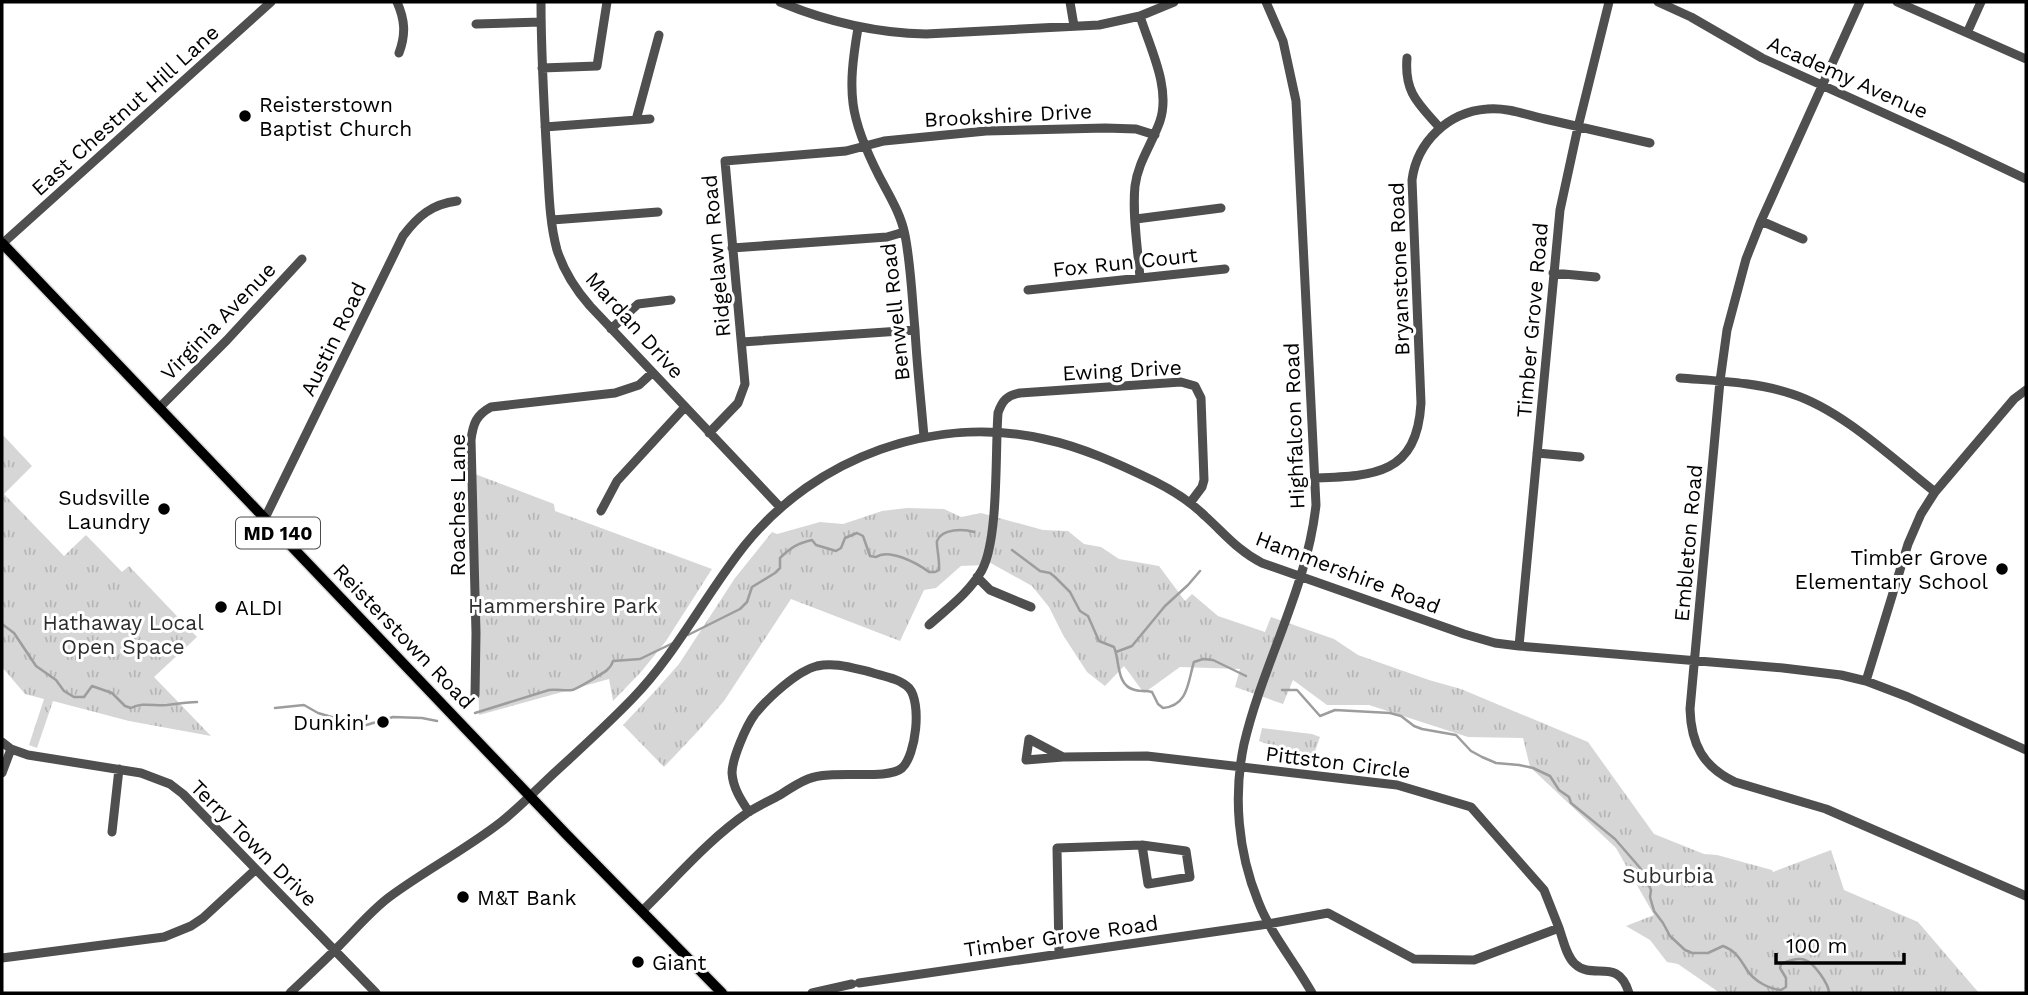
<svg xmlns="http://www.w3.org/2000/svg" width="2028" height="995" font-family="'Work Sans',sans-serif">
<defs>
<pattern id="park-tufts" width="24" height="20" patternUnits="userSpaceOnUse" patternTransform="scale(1.75)"><rect width="24" height="20" fill="#d6d6d6"/><path d="M3 7l-1-3M5 7V3M7 7l1-3M15 17l-1-3M17 17v-4M19 17l1-3" fill="none" stroke="#b6b6b6"/></pattern>
</defs>
<rect width="100%" height="100%" fill="#fff"/>
<path fill="url(#park-tufts)" d="M 2,434 L 32,466 L 4,494 L 64,556 L 86,535 L 122,572 L 129,566 L 197,637 L 154,677 L 211,736 L 129,721 L 53,701 L 37,748 L 29,745 L 44,699 L 25,694 L 2,667 Z
M 475,474 L 554,504 L 555,511 L 712,569 L 666,641 L 641,672 L 613,701 L 609,679 L 479,715 Z
M 907,508 L 944,509 L 961,517 L 981,513 L 1043,530 L 1068,531 L 1084,544 L 1101,547 L 1119,559 L 1159,566 L 1185,601 L 1192,594 L 1218,616 L 1265,632 L 1271,617 L 1334,639 L 1358,655 L 1429,680 L 1461,689 L 1588,742 L 1654,834 L 1704,854 L 1717,855 L 1772,870 L 1773,872 L 1831,850 L 1844,890 L 1918,922 L 1979,993 L 1720,993 L 1678,964 L 1667,962 L 1650,940 L 1626,926 L 1654,915 L 1616,848 L 1530,767 L 1523,738 L 1468,737 L 1369,705 L 1327,705 L 1293,680 L 1283,704 L 1235,687 L 1240,669 L 1180,667 L 1144,693 L 1124,666 L 1105,686 L 1087,672 L 1063,635 L 1049,607 L 1032,586 L 987,561 L 983,565 L 961,566 L 936,588 L 924,590 L 900,641 L 791,599 L 724,701 L 699,730 L 664,767 L 623,725 L 656,690 L 679,664 L 735,578 L 772,532 L 777,534 L 820,522 L 843,524 L 882,511 Z
M 1262,728 L 1312,734 L 1320,737 L 1312,760 L 1259,741 Z"/>
<g fill="none" stroke-linecap="round" stroke-linejoin="round">
<path stroke="#9d9d9d" stroke-width="2.5" d="M 1012,550 L 1040,571 L 1050,573 L 1055,577 L 1070,592 L 1080,611 L 1088,616 L 1099,641 L 1114,647 C 1120,661 1116,686 1135,690 C 1141,692 1146,690 1152,692 L 1158,704 L 1163,708 C 1189,706 1188,680 1194,662 L 1203,659 L 1213,660 L 1246,676
M 2,624 L 14,633 L 36,666 L 56,680 L 64,691 L 74,697 L 84,697 L 92,686 L 112,693 L 125,706 L 131,708 C 142,702 154,706 167,705 C 177,704 187,702 197,702
M 688,635 L 740,609 L 747,602 L 752,587 L 775,573 L 780,568 L 780,558 C 790,548 798,543 812,540 L 816,545 L 836,551 L 841,548 L 845,538 L 857,533 L 863,536 L 870,556 L 876,557 C 889,548 917,563 929,572 L 935,572 L 939,570 C 940,561 936,544 937,541 C 942,528 964,529 974,532
M 1116,652 L 1132,646 L 1165,606 L 1188,585 L 1200,571
M 1282,690 L 1297,690 L 1320,716 L 1335,710 L 1390,713 L 1401,716 L 1414,726 L 1422,729 L 1456,735 L 1471,751 L 1482,757 L 1496,763 L 1519,765 L 1533,768 L 1550,776 L 1559,790 L 1569,797 L 1571,803 L 1615,839 L 1641,869 L 1651,890 L 1650,897 L 1654,911 L 1663,923 L 1670,936 L 1685,950 L 1692,953 L 1708,953 L 1723,946 C 1736,951 1740,959 1747,970 C 1754,981 1769,989 1781,990 L 1786,987 L 1786,978 L 1780,968 L 1781,964 C 1788,961 1798,957 1805,960 C 1814,963 1829,984 1829,993
M 275,708 L 304,705 L 318,713 L 335,718 L 353,719 L 363,726 L 393,717 L 422,718 L 437,721
M 475,713 L 549,690 C 557,689 565,691 572,690 C 575,690 604,673 607,670 C 611,666 611,666 613,661 L 640,659 L 673,643"/>
<defs>
<path id="major" d="M 2,243 L 566,834 L 722,993"/>
</defs>
<use href="#major" stroke="#dbdbdb" stroke-width="13"/>
<path stroke="#4f4f4f" stroke-width="9" d="M 397,2 C 405,20 406,34 399,53
M 541,2 C 541,54 544,107 547,159 C 549,189 549,221 557,250 C 564,272 576,290 590,306 L 780,507
M 780,2 C 828,22 875,33 926,34 L 1099,25 L 1140,16 L 1174,2
M 1070,2 L 1074,26
M 1266,2 L 1283,41 L 1296,101 L 1316,505 C 1307,589 1263,663 1244,744 C 1233,796 1238,852 1258,901 C 1271,935 1295,962 1312,993
M 1658,2 L 1691,17 L 1762,58 L 1950,143 L 2026,179
M 1860,2 L 1761,221 L 1746,259 L 1727,330 L 1720,381 L 1690,709 C 1691,744 1703,767 1735,782 L 1826,809 L 2026,896
M 1897,2 L 2026,59
M 476,24 L 541,22
M 858,28 C 847,93 849,117 879,176 C 889,195 901,214 905,235 C 911,266 912,298 915,330 C 917,366 921,401 924,437
M 1967,33 L 1981,2
M 1407,58 C 1404,93 1419,104 1440,128
M 542,68 L 597,66 L 607,2
M 636,120 L 659,35
M 545,127 L 650,119
M 1136,219 L 1221,208
M 552,220 L 658,212
M 1761,221 L 1803,239
M 2,244 L 271,2
M 732,248 L 887,237 L 904,232
M 1553,273 L 1596,277
M 1140,278 C 1138,249 1132,215 1135,186 C 1138,162 1152,144 1160,121 C 1171,88 1150,48 1140,16
M 1028,290 L 1225,269
M 611,329 L 638,304 L 671,300
M 742,342 L 915,330
M 1680,378 C 1717,381 1757,382 1792,394 C 1842,410 1893,459 1935,492
M 159,408 L 227,340 L 302,259
M 709,433 L 738,403 L 745,384 L 725,161 L 846,151 L 884,141 L 986,131 L 1105,128 L 1136,129 L 1155,135
M 1537,453 L 1580,457
M 1315,478 C 1374,476 1417,475 1421,403 L 1412,180 C 1417,142 1448,112 1487,109 C 1507,107 1527,115 1545,119 C 1580,127 1615,135 1650,143
M 601,511 L 617,481 L 685,407
M 265,518 L 403,236 C 418,216 432,204 457,201
M 977,577 L 990,590 L 1031,607
M 929,625 C 948,608 969,593 982,570 C 999,538 995,452 998,413 C 1002,401 1007,395 1020,393 L 1181,382 L 1195,386 L 1201,398 L 1204,480 L 1202,487 L 1190,503
M 1519,646 L 1560,210 L 1578,127 L 1609,2
M 1866,681 L 1908,544 L 1921,514 L 1935,492 L 2014,399 L 2026,390
M 475,695 L 476,633 L 471,440 C 473,424 476,415 491,407 L 615,393 L 639,385 L 652,373
M 2,742 L 11,749 L 28,755 L 141,773 L 170,784 L 183,794 L 376,993
M 2,773 L 11,749
M 112,832 L 119,769
M 642,911 C 676,878 708,840 747,813 C 758,806 769,801 780,795 C 789,789 798,783 808,779 C 832,769 887,781 902,768 C 916,755 922,703 909,688 C 899,678 882,676 870,672 C 852,668 835,662 817,666 C 797,671 768,698 755,714 C 746,726 732,759 732,773 C 733,788 741,800 749,812
M 1559,928 C 1563,939 1566,956 1575,964 C 1593,981 1618,956 1629,993
M 1059,953 L 1057,848 L 1142,845 L 1186,851 L 1190,877 L 1148,884 L 1142,845
M 2,958 L 164,937 L 191,926 L 203,918 L 256,869
M 859,983 L 1268,924 L 1328,913 L 1414,959 L 1474,960 L 1559,928 L 1544,890 L 1471,807 L 1397,785 L 1147,756 L 1063,757 L 1029,739 L 1026,760 L 1063,757
M 290,993 C 307,977 323,962 339,946 C 355,930 370,912 388,898 C 424,871 465,850 501,822 C 519,808 535,791 551,776 C 578,751 606,726 632,699 C 677,653 705,595 745,545 C 816,457 934,414 1044,439 C 1082,447 1119,464 1154,481 C 1172,490 1190,501 1205,516 C 1224,533 1238,551 1262,563 L 1464,634 L 1495,643 L 1519,646 L 1783,668 L 1841,675 L 1866,681 L 1908,697 L 2026,750
M 812,993 L 852,984"/>
<use href="#major" stroke="#000" stroke-width="10"/>
</g>
<g fill="#000" stroke="#fff" stroke-width="2.5">
<circle cx="245" cy="116" r="7"/>
<circle cx="164" cy="509" r="7"/>
<circle cx="2002" cy="569" r="7"/>
<circle cx="221" cy="607" r="7"/>
<circle cx="383" cy="722" r="7"/>
<circle cx="463" cy="897" r="7"/>
<circle cx="638" cy="962" r="7"/>
</g>
<g text-anchor="middle" dominant-baseline="central" stroke-width="6" stroke-linejoin="round" paint-order="stroke">
<rect fill="#fff" stroke="#4c4c4c" stroke-width="2" x="236" y="517.5" width="84" height="31" rx="5"/>
<g font-size="19" font-weight="bold" fill="#000">
<text x="278" y="533">MD 140</text>
</g>
<g font-size="21" fill="#000" stroke="#fff">
<text transform="translate(1848 77) rotate(24)">Academy Avenue</text>
<text transform="translate(125 110) rotate(-42)">East Chestnut Hill Lane</text>
<text transform="translate(1008 115) rotate(-3)">Brookshire Drive</text>
<text transform="translate(716 256) rotate(-95)">Ridgelawn Road</text>
<text transform="translate(1125 262) rotate(-6)">Fox Run Court</text>
<text transform="translate(1399 269) rotate(-92)">Bryanstone Road</text>
<text transform="translate(895 312) rotate(-96)">Benwell Road</text>
<text transform="translate(1532 320) rotate(-85)">Timber Grove Road</text>
<text transform="translate(218 321) rotate(-46)">Virginia Avenue</text>
<text transform="translate(635 325) rotate(48)">Mardan Drive</text>
<text transform="translate(333 339) rotate(-64)">Austin Road</text>
<text transform="translate(1122 370) rotate(-3)">Ewing Drive</text>
<text transform="translate(1294 426) rotate(-92)">Highfalcon Road</text>
<text transform="translate(457 505) rotate(-90)">Roaches Lane</text>
<text transform="translate(1688 543) rotate(-85)">Embleton Road</text>
<text transform="translate(1348 572) rotate(21)">Hammershire Road</text>
<text transform="translate(404 636) rotate(46)">Reisterstown Road</text>
<text transform="translate(1338 762) rotate(7)">Pittston Circle</text>
<text transform="translate(254 843) rotate(45)">Terry Town Drive</text>
<text transform="translate(1061 936) rotate(-8)">Timber Grove Road</text>
</g>
<g font-size="21" fill="#000" stroke="#fff" text-anchor="start">
<text x="259" y="104">Reisterstown<tspan x="259" dy="24">Baptist Church</tspan></text>
<text x="150" y="497" text-anchor="end">Sudsville<tspan x="150" dy="24">Laundry</tspan></text>
<text x="1988" y="557" text-anchor="end">Timber Grove<tspan x="1988" dy="24">Elementary School</tspan></text>
<text x="235" y="607">ALDI</text>
<text x="369" y="722" text-anchor="end">Dunkin'</text>
<text x="477" y="897">M&amp;T Bank</text>
<text x="652" y="962">Giant</text>
</g>
<g font-size="21" fill="#2d2d2d" stroke="#fff">
<text x="563" y="605">Hammershire Park</text>
<text x="123" y="622">Hathaway Local<tspan x="123" dy="24">Open Space</tspan></text>
<text x="1668" y="875">Suburbia</text>
</g>
</g>
<rect width="2028" height="995" fill="none" stroke="#000000" stroke-width="7"/>
<path d="M1776 953v10h128v-10" fill="none" stroke="#000000" stroke-width="3.5"/>
<text x="1786" y="953" font-size="21" fill="#000000" stroke="#ffffff" stroke-width="5" paint-order="stroke">100 m</text>
</svg>
